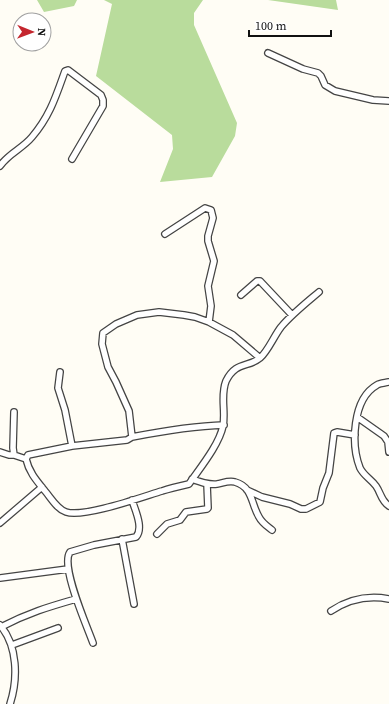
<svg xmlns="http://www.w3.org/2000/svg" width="389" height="704" font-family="'Source Serif 4',serif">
<rect width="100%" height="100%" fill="#fffdf5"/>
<path fill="#b9dc9c" d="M 37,0 L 77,0 L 74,6 L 44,12 Z
M 104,0 L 203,0 L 194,13 L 194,25 L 237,123 L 235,136 L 212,177 L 160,182 L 173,149 L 172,135 L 96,76 L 112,4 Z
M 268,0 L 336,0 L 338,10 Z"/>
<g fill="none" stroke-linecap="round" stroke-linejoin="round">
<defs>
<path id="minor" d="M 268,53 L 303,69 L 318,73 L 321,76 L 325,85 L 335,91 L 373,100 L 389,101
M 0,166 C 9,153 22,149 32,137 C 50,116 56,96 65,71 L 68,70 L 101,95 L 103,100 L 103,106 L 72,159
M 165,234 L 205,208 L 211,210 L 213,218 L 208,236 L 208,241 L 214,261 L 208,286 L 211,306 L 209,322
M 241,295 L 257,281 L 260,281 L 292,315
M 60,372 L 58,388 L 65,410 L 72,446
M 389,382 C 385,383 380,383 377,385 C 352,399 351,445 360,468 C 364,476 371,479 376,486 C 381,493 381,501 389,506
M 14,412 L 13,448 L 14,455 L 26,459
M 357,417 L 384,436 L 388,442 L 389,452
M 224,425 C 193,426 163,431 132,437 L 127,440 L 72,446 L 28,455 L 26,459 C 29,472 36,480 45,491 C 51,498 57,509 66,512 C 84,518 142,497 162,491 C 171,488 180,486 189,484 C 200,468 219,445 223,426 C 226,411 220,396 226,381 C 236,361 248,368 260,358 C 268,351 274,336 281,327 C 292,314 306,303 319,292
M 132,437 L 129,411 L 116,382 L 108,367 L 102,344 L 103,333 L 116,324 L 137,315 L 159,312 L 184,315 L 195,317 L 209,322 L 233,335 L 260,358
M 0,452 L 9,455 L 14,455
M 192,479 C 200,482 208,485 217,484 C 223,483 229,480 235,482 C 253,487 251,504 259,517 C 262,523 267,526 272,530
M 247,490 L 262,497 L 290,504 L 301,509 L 306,509 L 320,502 L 323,488 L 329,473 L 334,433 L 337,432 L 355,435
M 0,523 L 42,487
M 157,534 L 167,524 L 180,520 L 186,512 L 207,509 L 208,508 L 207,484
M 122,539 L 134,604
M 0,578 L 68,569
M 331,611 C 349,599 368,595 389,599
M 0,625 C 18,646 18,679 10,704
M 1,627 C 28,613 48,607 76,599
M 93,643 C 87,626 60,566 70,552 L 94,545 L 136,537 C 144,528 135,510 132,500
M 12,645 L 58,628"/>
</defs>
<use href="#minor" stroke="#444" stroke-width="8"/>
<use href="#minor" stroke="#fff" stroke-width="5.5"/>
</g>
<g transform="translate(32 32) rotate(91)"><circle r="19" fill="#ffffff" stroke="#a0a0a0"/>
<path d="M0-3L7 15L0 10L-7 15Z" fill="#c4262e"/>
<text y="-6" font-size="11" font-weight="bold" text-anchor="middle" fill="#111111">N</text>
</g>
<path d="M249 30v6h82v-6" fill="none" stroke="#111111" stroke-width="2"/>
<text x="255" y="30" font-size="12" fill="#111111" stroke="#ffffff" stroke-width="3" paint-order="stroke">100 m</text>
</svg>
